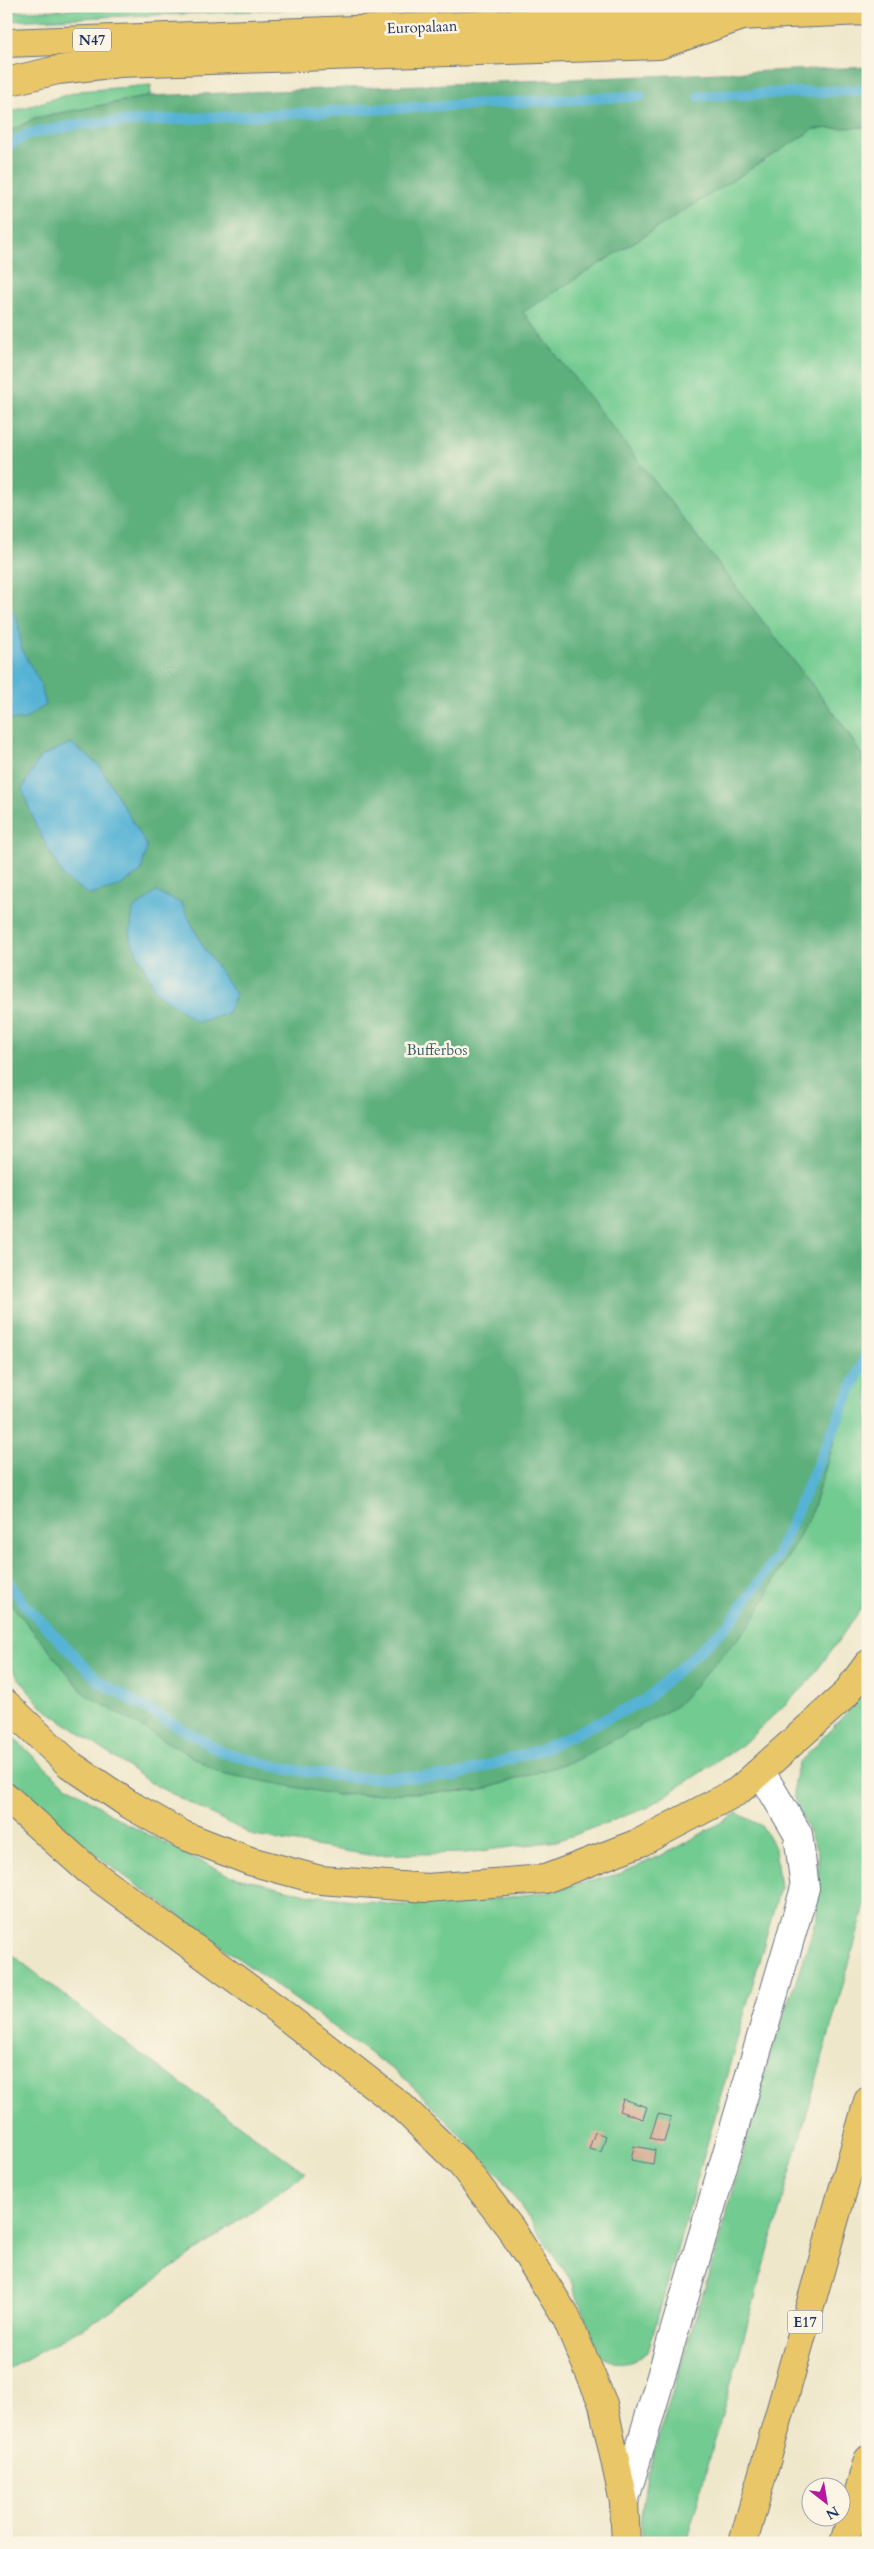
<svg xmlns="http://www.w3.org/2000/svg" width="874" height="2549" font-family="Cardo,serif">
<rect width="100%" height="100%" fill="#fcf5e5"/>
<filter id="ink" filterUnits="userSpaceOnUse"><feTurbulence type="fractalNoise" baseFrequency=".02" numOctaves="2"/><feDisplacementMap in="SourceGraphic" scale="10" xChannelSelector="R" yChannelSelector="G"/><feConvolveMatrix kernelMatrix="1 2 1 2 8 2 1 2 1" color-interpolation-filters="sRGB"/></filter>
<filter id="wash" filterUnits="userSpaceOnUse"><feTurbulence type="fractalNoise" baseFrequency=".0096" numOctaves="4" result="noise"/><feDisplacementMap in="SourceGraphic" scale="20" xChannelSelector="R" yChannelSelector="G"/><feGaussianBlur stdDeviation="1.12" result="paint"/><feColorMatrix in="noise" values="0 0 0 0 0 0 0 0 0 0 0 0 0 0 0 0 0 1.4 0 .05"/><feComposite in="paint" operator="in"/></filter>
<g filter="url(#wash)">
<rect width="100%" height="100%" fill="#efe7ca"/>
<path fill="#72cb91" stroke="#467d78" d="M 161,6 L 375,6 L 6,21 L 6,12 Z
M 151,85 L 150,96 L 35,118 L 6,133 L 6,113 L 80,91 Z
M 868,127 L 868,765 L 840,721 L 522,312 L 814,129 Z
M 868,1335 L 868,1599 L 808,1683 L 742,1745 L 647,1808 L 557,1841 L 465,1853 L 369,1855 L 254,1836 L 149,1782 L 41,1706 L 6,1662 L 6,1598 L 85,1694 L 337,1795 L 478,1791 L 576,1760 L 810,1516 Z
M 868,1690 L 868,1896 L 686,2543 L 642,2543 L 640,2525 L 647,2474 L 717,2248 L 767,2066 L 817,1919 L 818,1853 L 794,1798 L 794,1780 L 799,1763 Z
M 6,1731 L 59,1780 L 125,1823 L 229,1875 L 311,1895 L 396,1905 L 470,1902 L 546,1892 L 619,1874 L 675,1849 L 737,1813 L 762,1826 L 775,1848 L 780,1888 L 648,2352 C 626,2367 624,2365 600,2355 L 570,2279 L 501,2178 L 408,2081 L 105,1862 L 19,1789 L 6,1774 Z
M 6,1950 L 139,2053 L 306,2173 L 100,2319 L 6,2370 Z"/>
<path fill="#5daf7b" stroke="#3c6f6c" d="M 868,67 L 868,127 L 814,129 L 523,312 L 840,721 L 868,765 L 868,1335 L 810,1516 L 751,1624 L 675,1707 L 576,1760 L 478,1791 L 337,1795 L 220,1773 L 85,1694 L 6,1598 L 6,133 L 35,118 L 150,96 Z"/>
<path fill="#57b3d5" stroke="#39719a" d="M 6,606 L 17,617 L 22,650 L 40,683 L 46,705 L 23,720 L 6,719 Z
M 71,743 L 99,765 L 147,846 L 141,872 L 118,887 L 90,895 L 64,878 L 36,826 L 22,789 L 40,757 Z
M 156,892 L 181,903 L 204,948 L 236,994 L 228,1013 L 197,1022 L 156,992 L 130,938 L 133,910 Z"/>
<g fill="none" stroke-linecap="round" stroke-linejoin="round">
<path stroke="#57b3d5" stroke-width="11" d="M 699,96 L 868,90
M 6,147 L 28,134 L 81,124 L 641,96
M 6,1579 L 25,1605 L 100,1682 L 224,1753 L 287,1769 L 357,1778 L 454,1776 L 543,1749 L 645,1700 L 731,1622 L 775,1560 L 868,1351"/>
</g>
<g id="blocks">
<path fill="#d7ac93" d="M 623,2099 L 647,2107 L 643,2119 L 619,2111 Z
M 658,2114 L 671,2117 L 664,2142 L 650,2138 Z
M 595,2132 L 606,2136 L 601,2152 L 589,2149 Z
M 634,2146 L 655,2150 L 653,2164 L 631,2160 Z"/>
</g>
</g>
<g filter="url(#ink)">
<use href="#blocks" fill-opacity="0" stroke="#656f84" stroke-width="1"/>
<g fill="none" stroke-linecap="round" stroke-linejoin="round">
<defs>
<path id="minor" d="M 624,2502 L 805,1888 L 798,1834 L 761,1772"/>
<path id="major" d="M 6,43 L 868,11"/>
<path id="highway" d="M 6,82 L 58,70 L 119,63 L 659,45 L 745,15
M 6,1704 L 69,1764 L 127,1803 L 183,1835 L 250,1861 L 320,1880 L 427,1888 L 545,1879 L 641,1842 L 738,1791 L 845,1695 L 868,1664
M 6,1797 L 88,1870 L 274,2007 L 402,2107 L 462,2165 L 511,2229 L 566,2317 L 603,2404 L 624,2502 L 626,2543
M 743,2543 L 868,2101
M 844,2543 L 868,2460"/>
</defs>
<use href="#minor" stroke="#656f84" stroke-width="30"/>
<use href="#major" stroke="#656f84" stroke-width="30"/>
<use href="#highway" stroke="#656f84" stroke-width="30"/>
<use href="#minor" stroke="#fff" stroke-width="28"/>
<use href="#major" stroke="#e9c769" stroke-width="28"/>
<use href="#highway" stroke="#e9c769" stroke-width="28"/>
</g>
</g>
<g text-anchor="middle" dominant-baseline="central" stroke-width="5" stroke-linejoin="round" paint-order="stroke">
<g fill="#fcf5e5" stroke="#5e6a86" stroke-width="1">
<rect x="73" y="28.5" width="38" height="23" rx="4"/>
<rect x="787.5" y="2310.5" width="35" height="23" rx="4"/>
</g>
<g font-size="14" font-weight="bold" fill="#1b2f5e">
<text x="92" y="40">N47</text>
<text x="805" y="2322">E17</text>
</g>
<g font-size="15" fill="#1b2f5e" stroke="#fcf5e5">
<text transform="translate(422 27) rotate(-2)">Europalaan</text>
</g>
<g font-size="15" fill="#355e6d" stroke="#fcf5e5">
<text x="437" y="1050">Bufferbos</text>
</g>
</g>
<rect width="874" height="2549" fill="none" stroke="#fcf5e5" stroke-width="25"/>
<g transform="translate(826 2502) rotate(149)"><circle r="24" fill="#fcf5e5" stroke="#a2a6af"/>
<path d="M0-4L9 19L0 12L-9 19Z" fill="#b5179e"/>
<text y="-8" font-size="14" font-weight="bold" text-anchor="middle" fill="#1b2f5e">N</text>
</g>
</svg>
